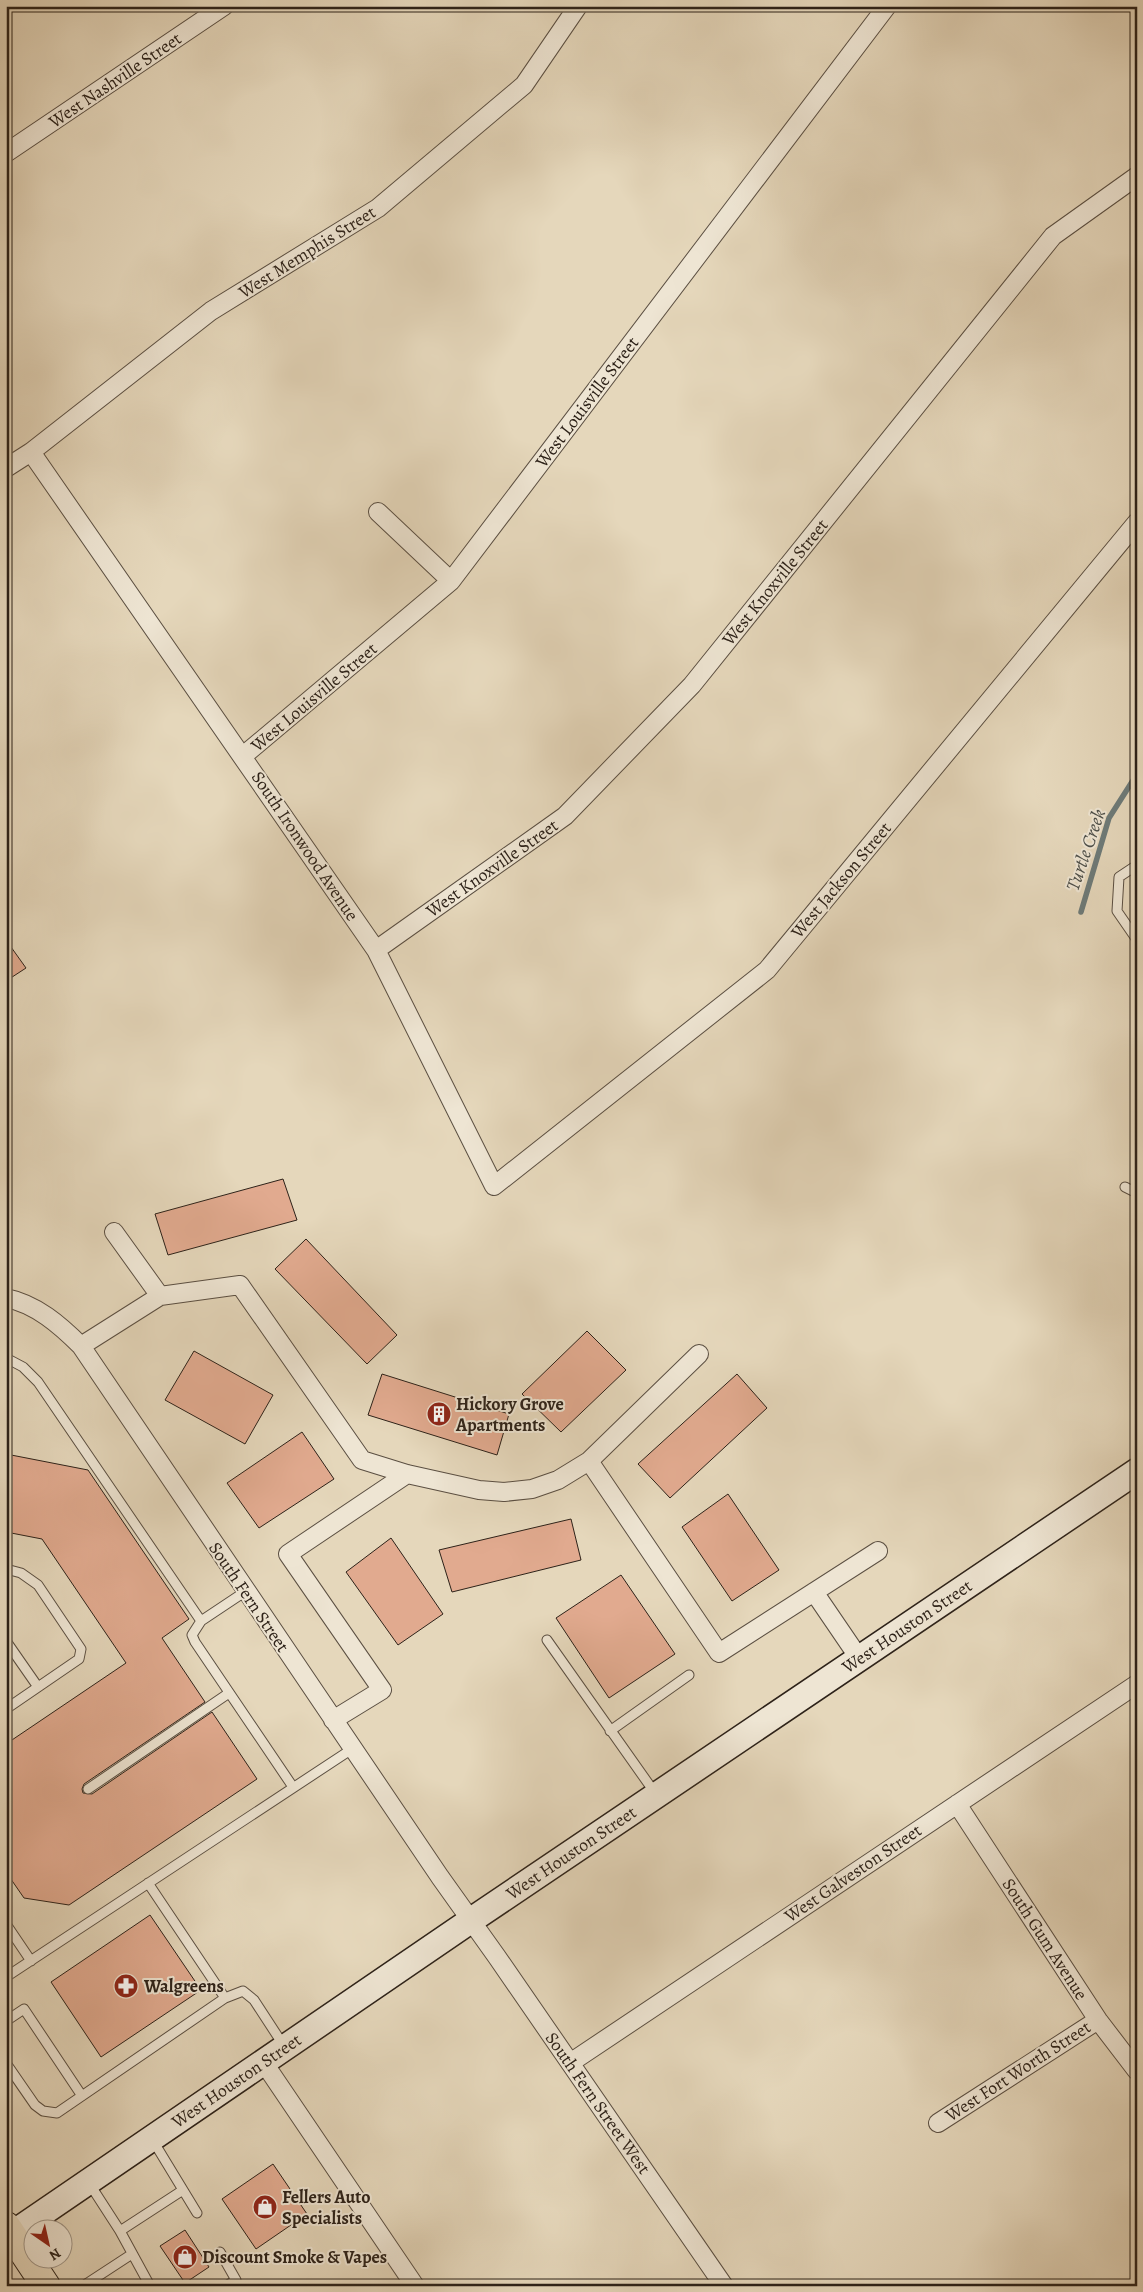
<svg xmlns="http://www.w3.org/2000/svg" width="1143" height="2292" font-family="Alegreya,serif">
<rect width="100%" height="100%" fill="#e5d7bb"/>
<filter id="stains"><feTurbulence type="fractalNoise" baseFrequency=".004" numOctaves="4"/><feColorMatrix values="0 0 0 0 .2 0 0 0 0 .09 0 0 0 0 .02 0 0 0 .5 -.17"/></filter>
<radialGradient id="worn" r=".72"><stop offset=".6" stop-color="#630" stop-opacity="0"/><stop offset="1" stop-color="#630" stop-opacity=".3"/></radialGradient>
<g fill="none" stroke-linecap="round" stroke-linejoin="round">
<path stroke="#6e7b79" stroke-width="5.5" d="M 1081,912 L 1109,818 L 1137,774"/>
</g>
<path fill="#e1aa8f" stroke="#2d2219" d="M 6,940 L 26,968 L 6,981 Z
M 283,1179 L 297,1220 L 168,1255 L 155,1214 Z
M 306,1239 L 397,1335 L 367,1364 L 275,1269 Z
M 587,1331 L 626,1370 L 561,1432 L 522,1394 Z
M 194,1351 L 273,1395 L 245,1444 L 165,1400 Z
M 382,1374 L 509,1414 L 497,1455 L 368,1415 Z
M 737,1374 L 767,1408 L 670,1498 L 638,1464 Z
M 302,1432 L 334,1479 L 259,1528 L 227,1483 Z
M 6,1454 L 88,1470 L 189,1619 L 162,1638 L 205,1702 L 84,1784 L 82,1789 L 83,1793 L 92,1794 L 212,1712 L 257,1779 L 69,1905 L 24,1898 L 6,1872 L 6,1744 L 126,1663 L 42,1539 L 6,1532 Z
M 728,1494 L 779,1570 L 732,1601 L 682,1527 Z
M 571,1519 L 581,1560 L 452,1592 L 439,1550 Z
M 391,1538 L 443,1614 L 398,1645 L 346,1572 Z
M 621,1575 L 675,1654 L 609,1698 L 556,1618 Z
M 150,1915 L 201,1990 L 101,2057 L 51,1982 Z
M 273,2164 L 307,2214 L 256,2249 L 222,2199 Z
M 185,2230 L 209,2267 L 185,2283 L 160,2246 Z"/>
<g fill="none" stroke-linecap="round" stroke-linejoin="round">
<defs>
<path id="service" d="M 1137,865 L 1119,877 L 1117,911 L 1137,940
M 1125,1187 L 1137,1193
M 6,1358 L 23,1367 L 38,1382 L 201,1621
M 6,1569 L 21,1573 L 38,1585 L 81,1649 L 79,1659 L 6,1709
M 246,1591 L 201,1621 L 192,1635 L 195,1642 L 293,1787
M 547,1640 L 655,1793
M 6,1641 L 38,1687
M 610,1731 L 689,1675
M 88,1789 L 229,1693
M 148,1883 L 225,1998
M 6,1924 L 31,1961
M 6,1977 L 352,1749
M 6,2021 L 24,2009 L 82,2096
M 6,2063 L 35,2105 L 43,2111 L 57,2113 L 225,1998 L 243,1991 L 254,2000 L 284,2046
M 89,2183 L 120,2231 L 150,2286
M 183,2190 L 197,2213
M 120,2231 L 183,2190 L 152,2139
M 220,2252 L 236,2280 L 226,2286
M 83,2286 L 132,2254"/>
<path id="minor" d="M 6,153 L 224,6
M 31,452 L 376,950 L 494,1186 L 767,970 L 1137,522
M 6,468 L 31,452 L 211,311 L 378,208 L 524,85 L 578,6
M 378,512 L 451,581
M 243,756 L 451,581 L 887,6
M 376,950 L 565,816 L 692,685 L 1053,236 L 1137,176
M 114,1232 L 160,1296
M 6,1298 C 36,1304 60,1325 81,1346 L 440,1877 L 497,1957 L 724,2286
M 81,1346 L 160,1296 L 240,1285 L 362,1460 L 407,1474 L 479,1490 L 504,1492 L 532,1489 L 558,1480 L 589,1461
M 699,1354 L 589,1461 L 719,1653 L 878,1551
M 814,1592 L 859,1658
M 333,1720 L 382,1690 L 288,1554 L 407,1474
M 957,1804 L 1098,2020 L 1137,2071
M 264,2063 L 415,2286
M 570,2063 L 1137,1684
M 938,2123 L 1098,2020"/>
<g id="secondary">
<path id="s1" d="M 6,2238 L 470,1921 L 1137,1471"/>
</g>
<path id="primary" d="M 6,2226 L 46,2286"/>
</defs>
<use href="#service" stroke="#5b4f42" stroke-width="11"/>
<use href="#minor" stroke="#5b4f42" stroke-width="20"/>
<use href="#secondary" stroke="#2d2219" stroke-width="28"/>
<use href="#primary" stroke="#2d2219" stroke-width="30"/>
<use href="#service" stroke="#eee5d3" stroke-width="9"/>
<use href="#minor" stroke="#eee5d3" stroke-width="18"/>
<use href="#secondary" stroke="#eee5d3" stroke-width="25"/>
<use href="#primary" stroke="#e5d7bb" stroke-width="28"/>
</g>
<defs>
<symbol id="building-disc" viewBox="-11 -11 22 22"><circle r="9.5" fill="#8f2418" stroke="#eee5d3"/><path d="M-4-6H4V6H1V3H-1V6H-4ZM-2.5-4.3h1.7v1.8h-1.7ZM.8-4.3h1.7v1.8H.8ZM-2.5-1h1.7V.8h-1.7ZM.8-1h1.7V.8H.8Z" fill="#fff"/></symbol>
<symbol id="pharmacy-disc" viewBox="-11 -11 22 22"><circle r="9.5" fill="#8f2418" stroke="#eee5d3"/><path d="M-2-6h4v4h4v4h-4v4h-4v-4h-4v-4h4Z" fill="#fff"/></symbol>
<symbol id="shop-disc" viewBox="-11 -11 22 22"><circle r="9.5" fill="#8f2418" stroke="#eee5d3"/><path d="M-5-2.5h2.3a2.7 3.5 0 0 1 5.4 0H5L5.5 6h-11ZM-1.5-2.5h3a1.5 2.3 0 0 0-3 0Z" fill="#fff"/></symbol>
</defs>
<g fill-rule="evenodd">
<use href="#building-disc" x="425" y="1400" width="28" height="28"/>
<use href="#pharmacy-disc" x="112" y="1972" width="28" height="28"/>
<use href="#shop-disc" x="251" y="2193" width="28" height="28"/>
<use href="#shop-disc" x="171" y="2243" width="28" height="28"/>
</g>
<g text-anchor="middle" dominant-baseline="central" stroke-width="4" stroke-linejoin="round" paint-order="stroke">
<g font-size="18" fill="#2d2219" stroke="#eee5d3">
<text transform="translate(115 80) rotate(-34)">West Nashville Street</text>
<text transform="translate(307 252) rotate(-32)">West Memphis Street</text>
<text transform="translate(587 402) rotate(-53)">West Louisville Street</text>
<text transform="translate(775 582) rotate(-51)">West Knoxville Street</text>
<text transform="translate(314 697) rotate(-40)">West Louisville Street</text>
<text transform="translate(305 846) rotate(56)">South Ironwood Avenue</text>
<text transform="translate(492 868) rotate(-35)">West Knoxville Street</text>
<text transform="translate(841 880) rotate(-50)">West Jackson Street</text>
<text transform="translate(249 1597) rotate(56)">South Fern Street</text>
<text stroke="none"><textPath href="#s1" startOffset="1089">West Houston Street</textPath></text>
<text stroke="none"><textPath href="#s1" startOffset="684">West Houston Street</textPath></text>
<text transform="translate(853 1873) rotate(-34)">West Galveston Street</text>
<text transform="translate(1045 1939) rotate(57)">South Gum Avenue</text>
<text transform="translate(1018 2071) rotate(-33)">West Fort Worth Street</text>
<text stroke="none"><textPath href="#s1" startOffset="279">West Houston Street</textPath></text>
<text transform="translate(598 2103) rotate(55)">South Fern Street West</text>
</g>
<g font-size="18" font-weight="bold" fill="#2d2219" stroke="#eee5d3" text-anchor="start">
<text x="456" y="1404">Hickory Grove<tspan x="456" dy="21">Apartments</tspan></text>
<text x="144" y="1986">Walgreens</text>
<text x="282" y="2197">Fellers Auto<tspan x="282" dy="21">Specialists</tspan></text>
<text x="202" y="2257">Discount Smoke &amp; Vapes</text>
</g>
<g font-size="19" font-style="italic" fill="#4d4f49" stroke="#eee5d3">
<text transform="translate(1086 850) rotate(-71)">Turtle Creek</text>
</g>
</g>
<rect width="1143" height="2292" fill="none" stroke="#e5d7bb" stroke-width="25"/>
<rect x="8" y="8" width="1128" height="2277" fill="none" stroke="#2d2219" stroke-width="2.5"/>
<rect x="12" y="12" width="1118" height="2267" fill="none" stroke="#2d2219"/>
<g transform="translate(48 2244) rotate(146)"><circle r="24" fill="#eee5d3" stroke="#a19789"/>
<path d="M0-4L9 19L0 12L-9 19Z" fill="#8f2418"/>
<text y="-8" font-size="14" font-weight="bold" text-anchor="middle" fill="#2d2219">N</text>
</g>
<rect width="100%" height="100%" filter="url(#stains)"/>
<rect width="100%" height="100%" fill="url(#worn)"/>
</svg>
